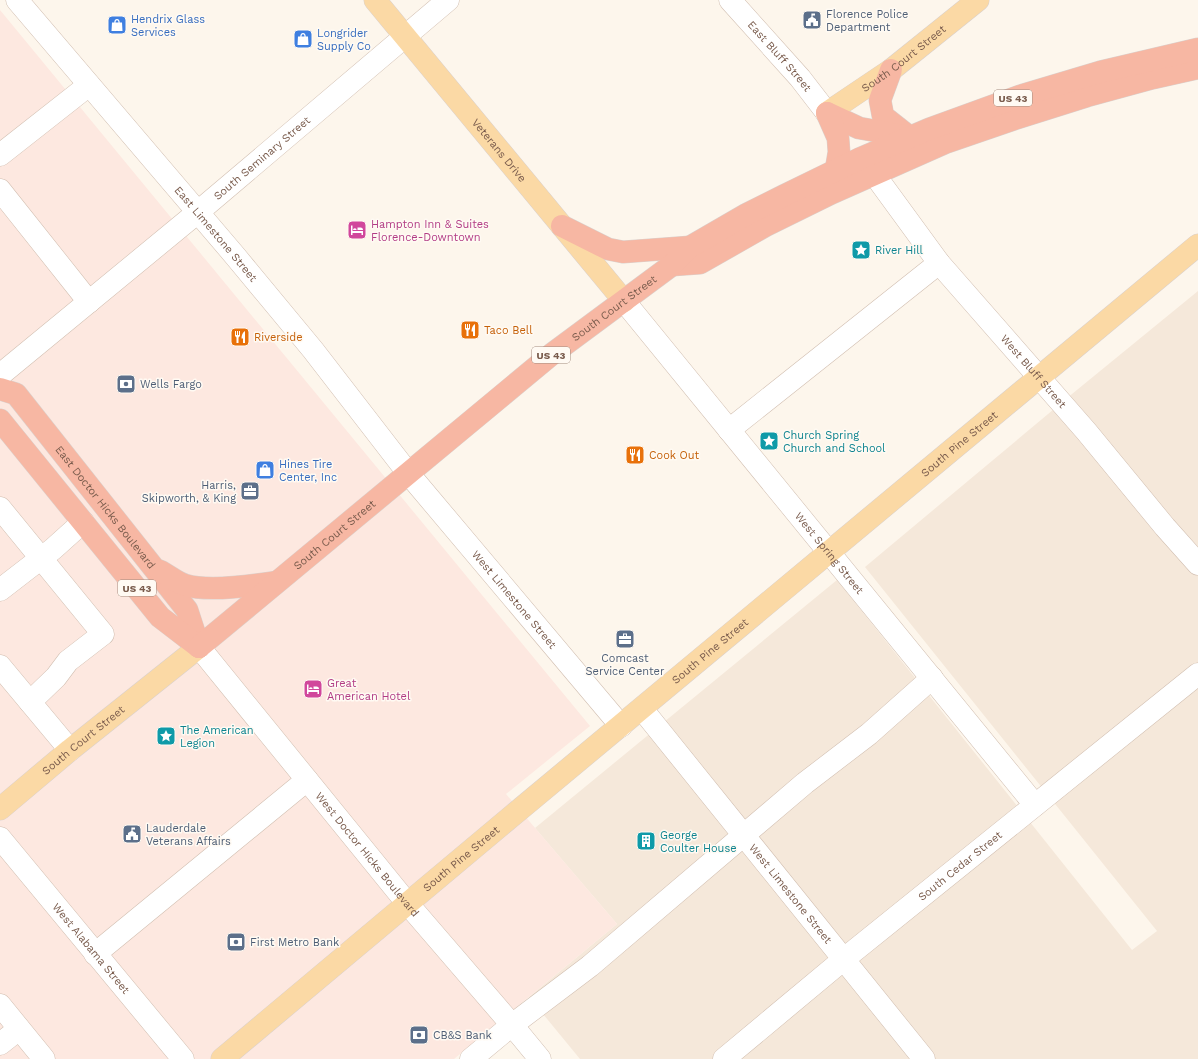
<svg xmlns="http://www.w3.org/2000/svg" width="1198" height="1059" font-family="'Work Sans',sans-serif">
<rect width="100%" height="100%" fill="#fdf6ec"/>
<path fill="#f5e8da" d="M 1198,291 L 1198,1059 L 580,1059 L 529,997 L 617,924 L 535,828 L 837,580 L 1132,950 L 1157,931 L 865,567 L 1072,394 Z"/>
<path fill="#fde8e0" d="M 0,10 L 590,726 L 506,794 L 617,924 L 454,1059 L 0,1059 Z"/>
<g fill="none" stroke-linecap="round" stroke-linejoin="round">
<defs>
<g id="minor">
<path id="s1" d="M 17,0 L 236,257 L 313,350 L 408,473 L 621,726"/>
<path id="s2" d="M 730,0 L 800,78 L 827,113"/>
<path d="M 0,155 L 89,85"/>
<path id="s3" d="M 874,174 L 939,263 L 1086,431 L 1165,527 L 1198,564"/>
<path d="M 0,190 L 89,302"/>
<path id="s4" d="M 624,301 L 1035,805"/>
<path id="s5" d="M 0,375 L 198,212 L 448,0"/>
<path d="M 729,430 L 939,263"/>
<path d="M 0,508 L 103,634 L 68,661 L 56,677 L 30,702"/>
<path d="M 0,590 L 53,549 L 83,522"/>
<path id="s6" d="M 199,647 L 407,903 L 512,1025 L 540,1059"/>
<path d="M 0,666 L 70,750"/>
<path id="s7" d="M 642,709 L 924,1059"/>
<path id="s8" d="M 0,838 L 183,1059"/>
<path d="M 95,954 L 307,780"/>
<path d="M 0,1005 L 44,1059"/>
<path d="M 0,1044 L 19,1029"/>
<path d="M 471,1059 L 512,1025 L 590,966 L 805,783 L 869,734 L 932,678"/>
<path id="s9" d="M 724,1059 L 844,959 L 1198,674"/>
</g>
<g id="major">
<path id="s10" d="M 375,0 L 624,301"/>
<path id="s11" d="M 827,113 L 891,70 L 978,0"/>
<path id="s12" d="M 0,809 L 70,750 L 199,647"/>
<path id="s13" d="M 222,1059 C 546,786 873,516 1198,245"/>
</g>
<g id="highway">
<path d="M 891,70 L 880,100 L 883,116 L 907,135"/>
<path d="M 827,113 L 859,128 L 910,137"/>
<path d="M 827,113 L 838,138 L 839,152 L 836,170"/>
<path d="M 562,226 L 608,249 L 623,252 L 690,247"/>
<path d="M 672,265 L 700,263 L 765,226 L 832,193 L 947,142 L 1014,119 L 1087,96 L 1153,78 L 1198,68"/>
<path id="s14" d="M 0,389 L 16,394 L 187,610 L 199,647"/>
<path d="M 0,420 L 160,617 L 199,647"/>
<path d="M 160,571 C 168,575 176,582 185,585 C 208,592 251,586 276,582"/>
<path id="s15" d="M 199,647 L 552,354 L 672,265 L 690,247 L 747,214 L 783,196 L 861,158 L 929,129 L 1023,95 L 1100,72 L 1198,49"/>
</g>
</defs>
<use href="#minor" stroke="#d1beb0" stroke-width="23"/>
<use href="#major" stroke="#dad1cd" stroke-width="23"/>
<use href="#highway" stroke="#dad1cd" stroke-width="23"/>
<use href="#minor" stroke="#fff" stroke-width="22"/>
<use href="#major" stroke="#fbd9a5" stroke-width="22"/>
<use href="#highway" stroke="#f7b7a3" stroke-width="22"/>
</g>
<defs>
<symbol id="civic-square" viewBox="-11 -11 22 22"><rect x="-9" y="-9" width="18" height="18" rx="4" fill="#5c6f8a" stroke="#fffaf3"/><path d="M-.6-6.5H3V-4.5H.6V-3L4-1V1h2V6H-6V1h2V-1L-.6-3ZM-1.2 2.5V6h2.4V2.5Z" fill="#fff"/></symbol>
<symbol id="shop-square" viewBox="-11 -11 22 22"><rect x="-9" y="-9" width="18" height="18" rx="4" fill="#3f7fe0" stroke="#fffaf3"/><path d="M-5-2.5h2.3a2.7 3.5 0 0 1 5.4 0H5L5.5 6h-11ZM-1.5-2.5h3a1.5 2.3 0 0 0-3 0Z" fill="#fff"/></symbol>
<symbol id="hotel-square" viewBox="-11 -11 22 22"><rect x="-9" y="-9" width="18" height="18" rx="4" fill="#d1479c" stroke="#fffaf3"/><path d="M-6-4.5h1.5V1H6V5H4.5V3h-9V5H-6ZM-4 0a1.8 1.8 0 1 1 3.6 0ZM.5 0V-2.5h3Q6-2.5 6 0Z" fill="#fff"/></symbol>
<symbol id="sight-square" viewBox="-11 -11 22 22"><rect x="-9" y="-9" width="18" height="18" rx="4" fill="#0f9aa8" stroke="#fffaf3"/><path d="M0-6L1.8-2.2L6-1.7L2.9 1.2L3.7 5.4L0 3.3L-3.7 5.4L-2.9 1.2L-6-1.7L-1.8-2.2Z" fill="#fff"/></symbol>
<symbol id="restaurant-square" viewBox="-11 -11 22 22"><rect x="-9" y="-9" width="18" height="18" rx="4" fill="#e8710a" stroke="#fffaf3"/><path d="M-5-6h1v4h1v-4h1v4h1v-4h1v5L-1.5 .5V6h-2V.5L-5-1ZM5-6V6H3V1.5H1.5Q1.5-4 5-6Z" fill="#fff"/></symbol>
<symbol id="bank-square" viewBox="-11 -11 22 22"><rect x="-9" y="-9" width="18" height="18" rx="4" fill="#5c6f8a" stroke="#fffaf3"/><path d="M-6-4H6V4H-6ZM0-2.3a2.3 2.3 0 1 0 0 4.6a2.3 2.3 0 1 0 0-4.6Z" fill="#fff"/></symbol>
<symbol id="office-square" viewBox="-11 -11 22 22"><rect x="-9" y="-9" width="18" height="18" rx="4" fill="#5c6f8a" stroke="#fffaf3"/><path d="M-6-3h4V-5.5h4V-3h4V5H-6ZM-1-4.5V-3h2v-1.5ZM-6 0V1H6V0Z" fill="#fff"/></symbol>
<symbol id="building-square" viewBox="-11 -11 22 22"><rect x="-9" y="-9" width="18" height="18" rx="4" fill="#0f9aa8" stroke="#fffaf3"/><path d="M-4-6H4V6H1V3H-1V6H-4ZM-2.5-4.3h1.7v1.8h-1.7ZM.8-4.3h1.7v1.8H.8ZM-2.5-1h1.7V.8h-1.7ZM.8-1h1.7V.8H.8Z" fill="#fff"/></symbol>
</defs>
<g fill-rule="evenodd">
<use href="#civic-square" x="801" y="9" width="22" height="22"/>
<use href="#shop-square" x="106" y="14" width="22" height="22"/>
<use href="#shop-square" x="292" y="28" width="22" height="22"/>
<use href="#hotel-square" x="346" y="219" width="22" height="22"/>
<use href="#sight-square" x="850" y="239" width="22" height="22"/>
<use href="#restaurant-square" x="459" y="319" width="22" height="22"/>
<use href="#restaurant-square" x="229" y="326" width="22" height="22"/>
<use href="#bank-square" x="115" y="373" width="22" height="22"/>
<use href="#sight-square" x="758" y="430" width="22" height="22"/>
<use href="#restaurant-square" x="624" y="444" width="22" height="22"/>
<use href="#shop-square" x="254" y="459" width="22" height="22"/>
<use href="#office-square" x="239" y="480" width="22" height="22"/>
<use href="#office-square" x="614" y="628" width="22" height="22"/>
<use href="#hotel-square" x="302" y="678" width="22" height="22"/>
<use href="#sight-square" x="155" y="725" width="22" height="22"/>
<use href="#civic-square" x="121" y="823" width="22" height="22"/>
<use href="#building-square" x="635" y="830" width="22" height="22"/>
<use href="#bank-square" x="225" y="931" width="22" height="22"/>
<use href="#bank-square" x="408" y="1024" width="22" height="22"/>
</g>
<g text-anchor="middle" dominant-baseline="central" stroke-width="3" stroke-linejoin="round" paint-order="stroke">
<g fill="#fffaf3" stroke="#a28b7f" stroke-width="1">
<rect x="994" y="90" width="38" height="16" rx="3"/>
<rect x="532" y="347" width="38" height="16" rx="3"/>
<rect x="118" y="580" width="38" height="16" rx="3"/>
</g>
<g font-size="10" font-weight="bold" fill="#7a5c4d">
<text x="1013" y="98">US 43</text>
<text x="551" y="355">US 43</text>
<text x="137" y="588">US 43</text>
</g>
<g font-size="11" fill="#4e5e75" stroke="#fffaf3" text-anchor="start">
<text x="826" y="14">Florence Police<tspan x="826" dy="13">Department</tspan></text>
<text x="140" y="384">Wells Fargo</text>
<text x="236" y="485" text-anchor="end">Harris,<tspan x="236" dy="13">Skipworth, &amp; King</tspan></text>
<text x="625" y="658" text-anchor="middle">Comcast<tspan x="625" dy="13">Service Center</tspan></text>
<text x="146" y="828">Lauderdale<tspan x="146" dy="13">Veterans Affairs</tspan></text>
<text x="250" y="942">First Metro Bank</text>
<text x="433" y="1035">CB&amp;S Bank</text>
</g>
<g font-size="11" fill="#366cbe" stroke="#fffaf3" text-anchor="start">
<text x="131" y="19">Hendrix Glass<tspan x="131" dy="13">Services</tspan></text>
<text x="317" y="33">Longrider<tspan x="317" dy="13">Supply Co</tspan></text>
<text x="279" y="464">Hines Tire<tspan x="279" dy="13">Center, Inc</tspan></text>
</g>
<g font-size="11" fill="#7a5c4d" stroke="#fffaf3">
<text stroke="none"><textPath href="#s2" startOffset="75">East Bluff Street</textPath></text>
<text stroke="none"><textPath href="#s11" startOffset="94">South Court Street</textPath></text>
<text stroke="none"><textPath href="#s10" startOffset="195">Veterans Drive</textPath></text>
<text stroke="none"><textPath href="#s5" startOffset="340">South Seminary Street</textPath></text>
<text stroke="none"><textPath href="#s1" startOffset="307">East Limestone Street</textPath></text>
<text stroke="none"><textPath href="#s15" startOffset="536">South Court Street</textPath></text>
<text stroke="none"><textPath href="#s3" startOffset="254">West Bluff Street</textPath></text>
<text stroke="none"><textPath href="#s13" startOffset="960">South Pine Street</textPath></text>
<text stroke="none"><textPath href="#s14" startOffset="161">East Doctor Hicks Boulevard</textPath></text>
<text stroke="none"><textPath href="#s15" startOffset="176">South Court Street</textPath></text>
<text stroke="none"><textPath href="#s4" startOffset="325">West Spring Street</textPath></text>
<text stroke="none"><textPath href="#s1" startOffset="779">West Limestone Street</textPath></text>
<text stroke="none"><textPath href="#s13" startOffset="636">South Pine Street</textPath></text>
<text stroke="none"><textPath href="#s12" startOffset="108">South Court Street</textPath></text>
<text stroke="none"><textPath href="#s6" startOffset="267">West Doctor Hicks Boulevard</textPath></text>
<text stroke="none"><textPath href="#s13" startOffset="312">South Pine Street</textPath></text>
<text stroke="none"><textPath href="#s9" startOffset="305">South Cedar Street</textPath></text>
<text stroke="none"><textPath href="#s7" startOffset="237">West Limestone Street</textPath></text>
<text stroke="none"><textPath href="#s8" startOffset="143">West Alabama Street</textPath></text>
</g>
<g font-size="11" fill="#b23c85" stroke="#fffaf3" text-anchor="start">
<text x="371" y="224">Hampton Inn &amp; Suites<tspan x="371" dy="13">Florence-Downtown</tspan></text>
<text x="327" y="683">Great<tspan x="327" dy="13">American Hotel</tspan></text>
</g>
<g font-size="11" fill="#0d838f" stroke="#fffaf3" text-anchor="start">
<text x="875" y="250">River Hill</text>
<text x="783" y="435">Church Spring<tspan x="783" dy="13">Church and School</tspan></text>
<text x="180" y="730">The American<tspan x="180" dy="13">Legion</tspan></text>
<text x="660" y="835">George<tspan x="660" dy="13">Coulter House</tspan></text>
</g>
<g font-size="11" fill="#c56008" stroke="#fffaf3" text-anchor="start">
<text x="484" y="330">Taco Bell</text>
<text x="254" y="337">Riverside</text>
<text x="649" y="455">Cook Out</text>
</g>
</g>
</svg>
